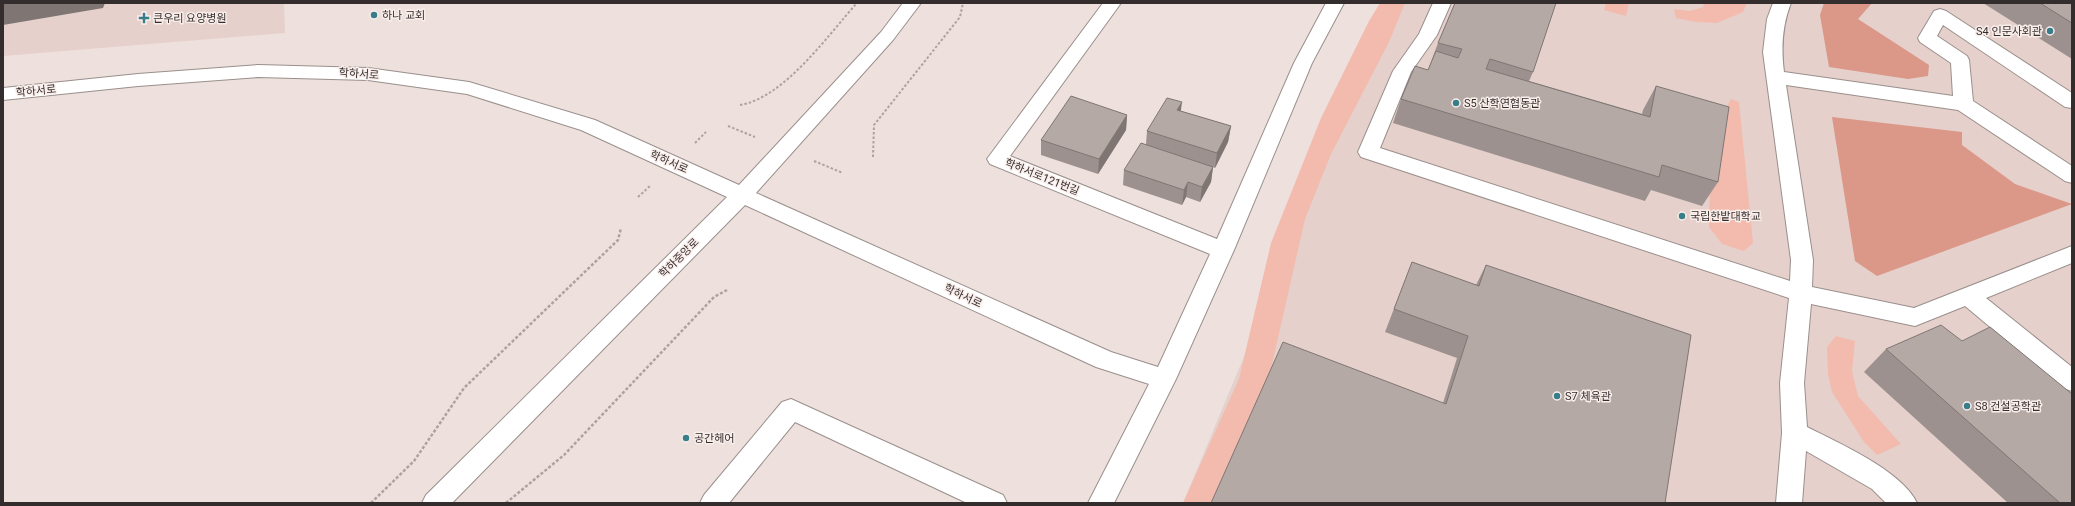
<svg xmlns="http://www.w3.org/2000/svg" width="2075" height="506" font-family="Roboto,'Noto Sans KR',sans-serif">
<rect width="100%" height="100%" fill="#ede0dd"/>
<path fill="#e5d0cb" d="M 3,3 L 284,3 L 285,33 L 3,56 Z
M 1385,3 L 2072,3 L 2072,503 L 1183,503 L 1263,311 Z"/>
<path fill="#f2bbae" d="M 1380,3 L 1405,3 L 1389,42 L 1331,154 L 1305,219 L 1270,373 L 1216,503 L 1183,503 L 1239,379 L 1271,243 L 1321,118 L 1369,21 Z
M 1606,3 L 1629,3 L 1626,16 L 1604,10 Z
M 1704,3 L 1747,3 L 1743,12 L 1717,23 L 1696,22 L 1676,18 L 1674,9 L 1690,11 L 1703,7 Z
M 1731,99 L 1739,102 L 1753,243 L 1744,251 L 1722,244 L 1709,227 L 1710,182 L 1724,111 Z
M 1836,336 L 1855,341 L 1852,371 L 1858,396 L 1901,444 L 1877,455 L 1864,442 L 1832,392 L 1828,374 L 1827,347 Z"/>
<path fill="#db9787" d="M 1824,3 L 1872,3 L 1858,19 L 1929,65 L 1928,76 L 1908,79 L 1829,67 L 1820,15 Z
M 1832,117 L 1962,132 L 1962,145 L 2015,184 L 2072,204 L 1877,276 L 1855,261 Z"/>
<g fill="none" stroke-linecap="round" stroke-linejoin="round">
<defs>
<path id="minor" d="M 903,3 L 921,3 L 893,40 L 756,193 L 1111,352 L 1158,367 L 1210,254 L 990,164 L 987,159 L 1103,3 L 1121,3 L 1010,156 L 1217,239 L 1294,63 L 1326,3 L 1344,3 L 1312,63 L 1234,250 L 1176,379 L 1114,503 L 1088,503 L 1149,384 L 1096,367 L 745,205 L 452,503 L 422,503 L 426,495 L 727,197 L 581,130 L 467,94 L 368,80 L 258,77 L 138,86 L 3,100 L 3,88 L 138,74 L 258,65 L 368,68 L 469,82 L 595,120 L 739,185 L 881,32 Z
M 1433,3 L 1451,3 L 1437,35 L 1411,72 L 1380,148 L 1790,281 L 1791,260 L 1763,52 L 1767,19 L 1773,3 L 1791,3 C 1782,26 1781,48 1784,72 L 1953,96 L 1951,63 L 1920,42 L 1918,38 L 1934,11 L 1940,9 L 1946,11 L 2072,93 L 2072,108 L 2065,107 L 1943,25 L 1937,36 L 1967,56 L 1969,60 L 1973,101 L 2072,166 L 2072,183 L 2065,181 L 1958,110 L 1786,85 L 1813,260 L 1812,287 L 1914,308 L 2072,246 L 2072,263 L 1986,298 L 2072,367 L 2072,391 L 2063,388 L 1965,306 L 1915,326 L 1811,304 L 1804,383 L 1807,427 C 1839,443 1902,471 1917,503 L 1886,503 L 1872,489 L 1806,451 L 1802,503 L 1776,503 L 1782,433 L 1780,383 L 1789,298 L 1361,157 L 1358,152 L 1393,71 L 1419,34 Z
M 791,399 L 1003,495 L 1007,503 L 967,503 L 795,422 L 729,503 L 700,503 L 704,495 L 782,402 Z"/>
</defs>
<use href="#minor" stroke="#9a8f8c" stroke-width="2"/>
<path stroke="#aca29f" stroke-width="2" stroke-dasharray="2.5 2" stroke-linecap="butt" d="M 740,105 C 784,98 828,35 857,3
M 728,126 L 755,137
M 695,143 L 706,132
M 873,157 L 874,125 L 960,17 L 963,3
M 814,161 L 843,173
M 638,197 L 651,185"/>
<path stroke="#aca29f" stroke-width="2.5" stroke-dasharray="3 2" stroke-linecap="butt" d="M 371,503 L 414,461 L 464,388 L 618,240 L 621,228
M 506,503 L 564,455 L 714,297 L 727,290"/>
<use href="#minor" fill="#fff" fill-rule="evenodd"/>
</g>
<path fill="#9c918f" d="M 1455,3 L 1533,72 L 1529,81 L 1642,114 L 1643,110 L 1656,86 L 1718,182 L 1702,206 L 1651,190 L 1645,201 L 1393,123 L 1401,99 L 1428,70 L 1438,43 Z
M 1983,3 L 2072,3 L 2072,59 Z
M 1181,111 L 1231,126 L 1228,142 L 1215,168 L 1213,167 L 1211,182 L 1200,202 L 1186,197 L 1182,205 L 1123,185 L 1124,170 L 1146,144 L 1147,131 Z
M 1127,115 L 1126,130 L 1098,174 L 1041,155 L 1041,140 Z
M 1412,262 L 1476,285 L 1486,265 L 1665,503 L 1443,403 L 1457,358 L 1385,332 Z
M 1962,341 L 2072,503 L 2008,503 L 1864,372 L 1886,349 Z"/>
<path fill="#7f7674" d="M 3,3 L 105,3 L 103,8 L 3,25 Z
M 1182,102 L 1180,117 L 1177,110 Z
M 1127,115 L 1126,130 L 1098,174 L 1099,159 Z
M 1231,126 L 1228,142 L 1215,168 L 1217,153 Z
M 1213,167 L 1211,182 L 1200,202 L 1202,187 Z
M 1188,182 L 1186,197 L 1182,205 L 1184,190 Z"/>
<path fill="#b5a9a6" stroke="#7f7674" d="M 1455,3 L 1556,3 L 1533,72 L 1490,59 L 1486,69 L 1650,117 L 1656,86 L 1729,107 L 1718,182 L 1662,165 L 1659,177 L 1401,99 L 1415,66 L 1428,70 L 1436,51 L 1458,58 L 1462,49 L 1438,43 Z
M 2040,3 L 2072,3 L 2072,23 Z
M 1071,96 L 1127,115 L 1099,159 L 1041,140 Z
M 1167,98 L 1182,102 L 1177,110 L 1231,126 L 1217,153 L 1147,131 Z
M 1141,143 L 1213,167 L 1202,187 L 1188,182 L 1184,190 L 1124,170 Z
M 1412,262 L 1479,286 L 1486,265 L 1691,335 L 1665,503 L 1211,503 L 1283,342 L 1446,404 L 1468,336 L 1394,309 Z
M 1941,325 L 1962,341 L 1990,327 L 2072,394 L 2072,503 L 2060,503 L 1886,349 Z"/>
<g fill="#387e8a" stroke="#faeeeb" stroke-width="1.5">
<circle cx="374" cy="15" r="4"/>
<path d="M142 12h4v4h4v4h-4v4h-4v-4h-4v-4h4z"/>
<circle cx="2050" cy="31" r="4"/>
<circle cx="1456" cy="103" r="4"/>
<circle cx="1682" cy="216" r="4"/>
<circle cx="1557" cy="396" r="4"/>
<circle cx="1967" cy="406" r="4"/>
<circle cx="686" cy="438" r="4"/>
</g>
<g text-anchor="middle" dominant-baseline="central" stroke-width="3" stroke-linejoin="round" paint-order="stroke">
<g font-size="11" fill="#332e2d" stroke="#faeeeb" text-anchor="start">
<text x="382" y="15">하나 교회</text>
<text x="153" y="18">큰우리 요양병원</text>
<text x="2042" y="31" text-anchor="end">S4 인문사회관</text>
<text x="1464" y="103">S5 산학연협동관</text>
<text x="1690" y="216">국립한밭대학교</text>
<text x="1565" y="396">S7 체육관</text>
<text x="1975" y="406">S8 건설공학관</text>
<text x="694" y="438">공간헤어</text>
</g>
<g font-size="11" fill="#332e2d" stroke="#faeeeb">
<text transform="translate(359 74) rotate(4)">학하서로</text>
<text transform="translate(36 91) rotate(-6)">학하서로</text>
<text transform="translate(669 162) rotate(24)">학하서로</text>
<text transform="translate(1042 177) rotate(22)">학하서로121번길</text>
<text transform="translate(679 258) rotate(-45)">학하중앙로</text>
<text transform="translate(963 296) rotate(25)">학하서로</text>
</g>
</g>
<rect width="2075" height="506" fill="none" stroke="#332e2d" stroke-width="8"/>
</svg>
